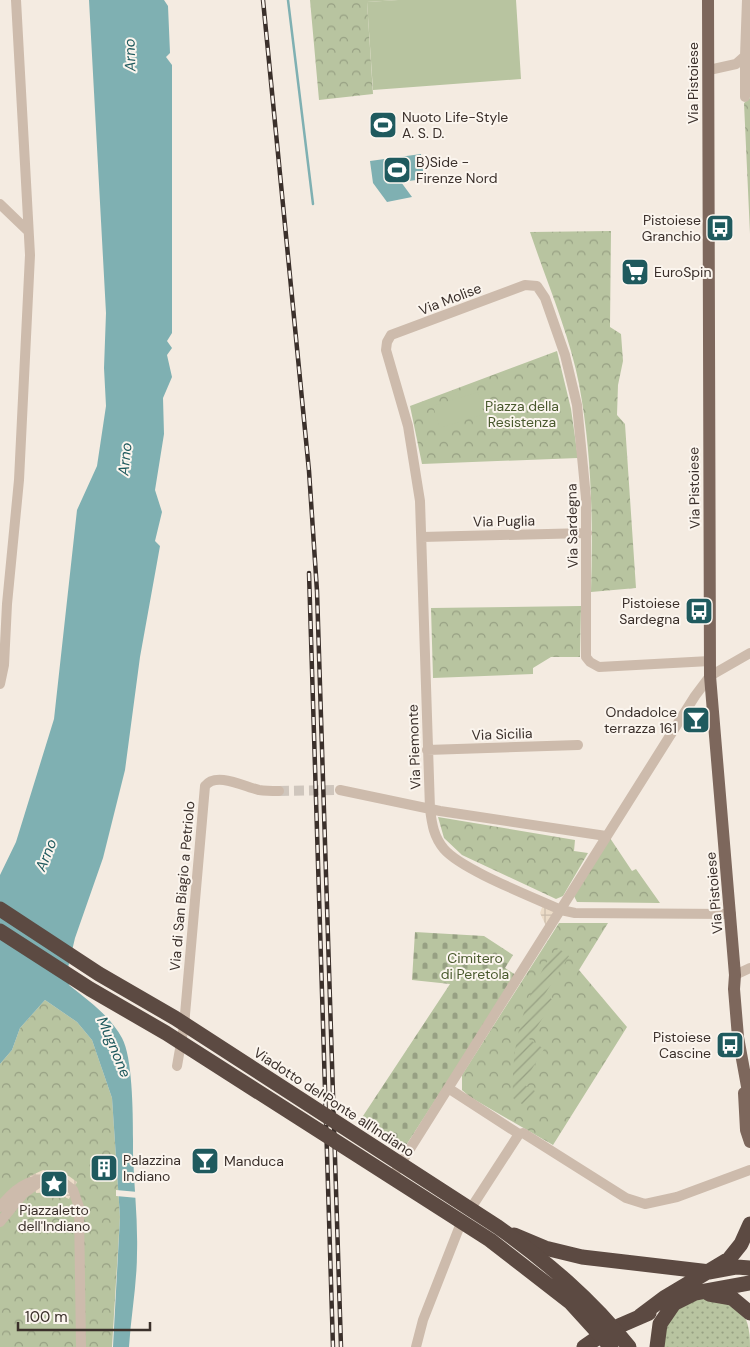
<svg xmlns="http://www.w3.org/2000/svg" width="750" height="1347" font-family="'DM Sans',sans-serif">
<defs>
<pattern id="grass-dots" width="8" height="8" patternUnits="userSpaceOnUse" patternTransform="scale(1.25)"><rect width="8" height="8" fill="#b8c4a0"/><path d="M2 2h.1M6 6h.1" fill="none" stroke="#97a083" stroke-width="1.8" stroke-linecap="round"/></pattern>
<pattern id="cemetery-stones" width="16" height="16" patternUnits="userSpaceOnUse" patternTransform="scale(1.25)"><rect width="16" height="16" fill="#b8c4a0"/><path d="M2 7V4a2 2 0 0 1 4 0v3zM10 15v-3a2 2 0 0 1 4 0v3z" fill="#97a083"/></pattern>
<pattern id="park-crowns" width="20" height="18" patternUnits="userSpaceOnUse" patternTransform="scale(1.25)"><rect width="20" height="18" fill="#b8c4a0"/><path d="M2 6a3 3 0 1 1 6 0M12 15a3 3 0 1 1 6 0" fill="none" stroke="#97a083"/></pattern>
<pattern id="garden-furrows" width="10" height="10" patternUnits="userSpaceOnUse" patternTransform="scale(1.25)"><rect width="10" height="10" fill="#b8c4a0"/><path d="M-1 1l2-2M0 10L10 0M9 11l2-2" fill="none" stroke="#97a083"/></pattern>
<pattern id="plaza-grid" width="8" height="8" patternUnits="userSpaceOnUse" patternTransform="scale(1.25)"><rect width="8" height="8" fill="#ecdcc8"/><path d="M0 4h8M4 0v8" fill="none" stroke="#cbbdac"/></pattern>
</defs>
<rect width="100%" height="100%" fill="#f4ebe1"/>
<path fill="url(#grass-dots)" d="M 703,1298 C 738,1304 750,1309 750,1347 L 662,1347 L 668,1317 L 686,1303 Z"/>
<path fill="url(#cemetery-stones)" d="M 415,932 L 484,936 L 513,955 L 505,968 L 516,975 L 405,1147 L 361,1119 L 450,984 L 412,980 Z"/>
<path fill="url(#park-crowns)" d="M 310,0 L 398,0 L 367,2 L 373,94 L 319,100 Z
M 750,98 L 750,234 L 744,103 Z
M 611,231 L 610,327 L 621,334 L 623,361 L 618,385 L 617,415 L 625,424 L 636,588 L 591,592 C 593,522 592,453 579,384 C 570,336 546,280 530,232 Z
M 557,351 L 571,409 L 578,458 L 422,464 L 410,406 Z
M 581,606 L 580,657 L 551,657 L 533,668 L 533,674 L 433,678 L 431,608 Z
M 438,817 L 575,840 L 574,851 L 588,853 L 563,896 L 556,899 L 462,855 L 444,838 Z
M 610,838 L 632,871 L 636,869 L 660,903 L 577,902 L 574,896 Z
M 559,923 L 608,923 L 579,970 L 627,1027 L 553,1145 L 470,1097 L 462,1090 L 462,1075 Z
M 45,1000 L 77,1022 L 92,1040 L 112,1098 L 120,1217 L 112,1347 L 0,1347 L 0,1064 L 12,1050 L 20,1028 Z"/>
<path fill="url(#garden-furrows)" d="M 558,948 L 569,956 L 545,994 L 554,1001 L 529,1039 L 544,1049 L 523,1084 L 535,1091 L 525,1106 L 513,1098 C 511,1041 523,1002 552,953 L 555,954 Z"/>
<path fill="#b8c4a0" d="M 398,0 L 516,0 L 521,79 L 373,90 L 367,2 Z
M 478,392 L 484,414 L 440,428 L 433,406 Z"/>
<path fill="url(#plaza-grid)" d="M 544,902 L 561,910 L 546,926 L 540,913 Z
M 43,1170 L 62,1171 L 77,1182 L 69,1199 L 53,1192 L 36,1193 L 30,1176 Z"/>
<path fill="#7fb0b2" d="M 89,0 L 164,0 L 168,6 L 170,53 L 166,57 L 172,65 L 172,333 L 167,341 L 172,348 L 167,355 L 172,377 L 163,398 L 164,434 L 155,490 L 162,512 L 155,541 L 160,546 L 140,657 L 125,770 L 103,858 L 75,938 L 67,972 L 69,985 C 89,1001 110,1016 122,1038 C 134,1060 133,1128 133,1154 C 134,1187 138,1220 137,1253 C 137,1284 131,1315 129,1347 L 113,1347 L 120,1217 L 112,1098 L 92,1040 L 77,1022 L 45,1000 L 20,1028 L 12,1050 L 0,1064 L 0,875 L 16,842 L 54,719 L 77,510 L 97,466 L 106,406 L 104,368 L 106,313 Z
M 421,154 L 424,179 L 401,182 L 412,197 L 387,202 L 373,183 L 370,161 Z"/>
<path fill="#f4ebe1" d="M 116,1190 L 138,1192 L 138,1198 L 116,1196 Z"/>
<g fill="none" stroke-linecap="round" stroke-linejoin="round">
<path stroke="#7fb0b2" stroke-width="2.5" d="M 288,0 L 313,204"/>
<path stroke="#cfc6bd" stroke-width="10" stroke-dasharray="10 5" stroke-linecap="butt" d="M 279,791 L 340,790"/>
<path stroke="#cdbbac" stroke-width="10" d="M 745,56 L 745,97
M 709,70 L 736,64 L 745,56 L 747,0
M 0,204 L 28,231
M 422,537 L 587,533
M 710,661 L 599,667 L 590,662 L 586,657 L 586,498 L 577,405 L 565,355 L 545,298 L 537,286 L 525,285 L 391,335 L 387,342 L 386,350 L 408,426 L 420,501 L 430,809 C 432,825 434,837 444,849 C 462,870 533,897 561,910 L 575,913 L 731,914
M 0,684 L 4,665 L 7,604 L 19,480 L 30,255 L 16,0
M 427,750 L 578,745
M 340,790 L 440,811 L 606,836
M 735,975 L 750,968
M 177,1066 L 184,1026 L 205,786 C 216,771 245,787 259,790 C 266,791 273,791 279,791
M 448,1088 L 519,1134 L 523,1133 L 626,1198 L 645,1204 L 677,1197 L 750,1170
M 396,1171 L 695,696 L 710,676 L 750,653
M 473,1205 L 519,1134
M 0,1207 C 17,1185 36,1173 64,1183 L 73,1190 L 79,1207 L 81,1347
M 0,1222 L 23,1194 L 37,1184
M 416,1347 L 423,1320 L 459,1228"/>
<path stroke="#7d675c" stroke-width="12" d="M 708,0 L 710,676 L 735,975 L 734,989 L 738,1037 L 750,1103
M 744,1093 L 746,1130 L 750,1142"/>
<path stroke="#5c4a42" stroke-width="15" d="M 514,1235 L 545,1248 L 582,1257 L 710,1272 L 737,1267 L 750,1268
M 709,1294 L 732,1298 L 750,1313
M 671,1305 L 695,1293 L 750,1283
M 640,1316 L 664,1298 L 729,1259 L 741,1244 L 750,1224
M 619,1326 L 649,1313
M 584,1347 L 597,1338
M 657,1347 L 660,1324 L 673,1305"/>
<defs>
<path id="rail" d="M 263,0 L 309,471 L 317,591 L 341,1347
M 309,573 L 333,1347"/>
</defs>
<use href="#rail" stroke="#3b302b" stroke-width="4.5"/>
<use href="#rail" stroke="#fbf5ee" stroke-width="2.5" stroke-dasharray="8" stroke-linecap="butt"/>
<path stroke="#5c4a42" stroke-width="15" d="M 0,909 L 99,974 L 175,1018 L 498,1227 C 547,1262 591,1299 629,1347
M 0,931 L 90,989 L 166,1033 L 490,1240 L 570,1302 L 611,1347"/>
</g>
<defs>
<symbol id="stadium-square" viewBox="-11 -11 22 22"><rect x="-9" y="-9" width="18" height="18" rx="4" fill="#1f5a5e" stroke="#fbf5ee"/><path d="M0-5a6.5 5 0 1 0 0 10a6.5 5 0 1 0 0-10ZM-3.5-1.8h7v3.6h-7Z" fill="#fff"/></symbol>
<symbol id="bus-square" viewBox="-11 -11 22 22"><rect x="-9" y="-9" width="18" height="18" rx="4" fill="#1f5a5e" stroke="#fbf5ee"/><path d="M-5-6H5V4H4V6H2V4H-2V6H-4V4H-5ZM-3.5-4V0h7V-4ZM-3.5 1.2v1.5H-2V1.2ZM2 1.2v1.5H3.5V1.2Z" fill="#fff"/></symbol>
<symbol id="supermarket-square" viewBox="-11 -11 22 22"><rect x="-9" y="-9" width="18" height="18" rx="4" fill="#1f5a5e" stroke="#fbf5ee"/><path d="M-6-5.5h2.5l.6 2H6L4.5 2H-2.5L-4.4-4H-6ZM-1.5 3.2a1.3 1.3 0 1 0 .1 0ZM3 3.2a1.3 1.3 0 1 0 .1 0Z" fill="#fff"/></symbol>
<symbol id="bar-square" viewBox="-11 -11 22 22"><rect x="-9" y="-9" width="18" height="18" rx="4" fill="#1f5a5e" stroke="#fbf5ee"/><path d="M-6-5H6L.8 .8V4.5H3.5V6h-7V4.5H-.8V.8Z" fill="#fff"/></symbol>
<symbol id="building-square" viewBox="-11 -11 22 22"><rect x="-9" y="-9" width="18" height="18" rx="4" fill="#1f5a5e" stroke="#fbf5ee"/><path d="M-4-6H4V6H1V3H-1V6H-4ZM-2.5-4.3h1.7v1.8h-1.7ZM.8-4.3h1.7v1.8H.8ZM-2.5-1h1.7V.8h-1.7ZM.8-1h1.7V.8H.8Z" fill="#fff"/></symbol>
<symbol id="sight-square" viewBox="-11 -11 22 22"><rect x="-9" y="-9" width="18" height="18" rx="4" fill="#1f5a5e" stroke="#fbf5ee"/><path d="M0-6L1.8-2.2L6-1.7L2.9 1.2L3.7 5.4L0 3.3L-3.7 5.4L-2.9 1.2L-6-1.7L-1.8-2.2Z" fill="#fff"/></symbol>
</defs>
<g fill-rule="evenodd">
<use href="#stadium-square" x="367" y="109" width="32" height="32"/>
<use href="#stadium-square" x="381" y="154" width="32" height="32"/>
<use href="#bus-square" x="704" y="212" width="32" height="32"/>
<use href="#supermarket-square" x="619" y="256" width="32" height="32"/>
<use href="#bus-square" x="683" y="595" width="32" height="32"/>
<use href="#bar-square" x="680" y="704" width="32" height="32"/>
<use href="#bus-square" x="714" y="1029" width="32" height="32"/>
<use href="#bar-square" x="189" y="1145" width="32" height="32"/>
<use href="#building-square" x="88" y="1152" width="32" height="32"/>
<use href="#sight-square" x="38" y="1168" width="32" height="32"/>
</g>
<g text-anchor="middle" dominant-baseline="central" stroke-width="4" stroke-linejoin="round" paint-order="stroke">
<g font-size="14" fill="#3b302b" stroke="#fbf5ee">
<text transform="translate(693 83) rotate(-90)">Via Pistoiese</text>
<text transform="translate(450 299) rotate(-21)">Via Molise</text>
<text transform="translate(694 488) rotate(-91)">Via Pistoiese</text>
<text transform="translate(504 521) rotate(-1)">Via Puglia</text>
<text transform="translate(572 526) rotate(-91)">Via Sardegna</text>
<text transform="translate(502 734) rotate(-2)">Via Sicilia</text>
<text transform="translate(414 747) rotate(-92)">Via Piemonte</text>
<text transform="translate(182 886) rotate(-85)">Via di San Biagio a Petriolo</text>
<text transform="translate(714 893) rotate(-95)">Via Pistoiese</text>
<text transform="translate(334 1102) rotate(33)">Viadotto del Ponte all'Indiano</text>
</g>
<g font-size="14" fill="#3b302b" stroke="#fbf5ee" text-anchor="start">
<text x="402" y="117">Nuoto Life-Style<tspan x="402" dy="16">A. S. D.</tspan></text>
<text x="416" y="162">B)Side -<tspan x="416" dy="16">Firenze Nord</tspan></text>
<text x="701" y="220" text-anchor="end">Pistoiese<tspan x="701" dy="16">Granchio</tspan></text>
<text x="654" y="272">EuroSpin</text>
<text x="680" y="603" text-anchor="end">Pistoiese<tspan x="680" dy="16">Sardegna</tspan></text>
<text x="677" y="712" text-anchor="end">Ondadolce<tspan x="677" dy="16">terrazza 161</tspan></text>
<text x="711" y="1037" text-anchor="end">Pistoiese<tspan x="711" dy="16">Cascine</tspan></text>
<text x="123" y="1160">Palazzina<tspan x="123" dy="16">Indiano</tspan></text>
<text x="224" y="1161">Manduca</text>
<text x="54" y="1210" text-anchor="middle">Piazzaletto<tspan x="54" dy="16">dell'Indiano</tspan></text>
</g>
<g font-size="14" fill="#4a5a2e" stroke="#fbf5ee">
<text x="522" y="406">Piazza della<tspan x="522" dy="16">Resistenza</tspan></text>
<text x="475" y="958">Cimitero<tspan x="475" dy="16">di Peretola</tspan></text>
</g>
<g font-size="15" font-style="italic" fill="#1f5a5e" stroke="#fbf5ee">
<text transform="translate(130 55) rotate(-92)">Arno</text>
<text transform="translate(125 459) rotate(-84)">Arno</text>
<text transform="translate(46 855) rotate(-68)">Arno</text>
<text transform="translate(114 1047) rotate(67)">Mugnone</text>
</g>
</g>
<path d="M18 1322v8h132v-8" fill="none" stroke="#3b302b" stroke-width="2.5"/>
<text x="25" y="1322" font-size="15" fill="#3b302b" stroke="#fbf5ee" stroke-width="4" paint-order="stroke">100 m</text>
</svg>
